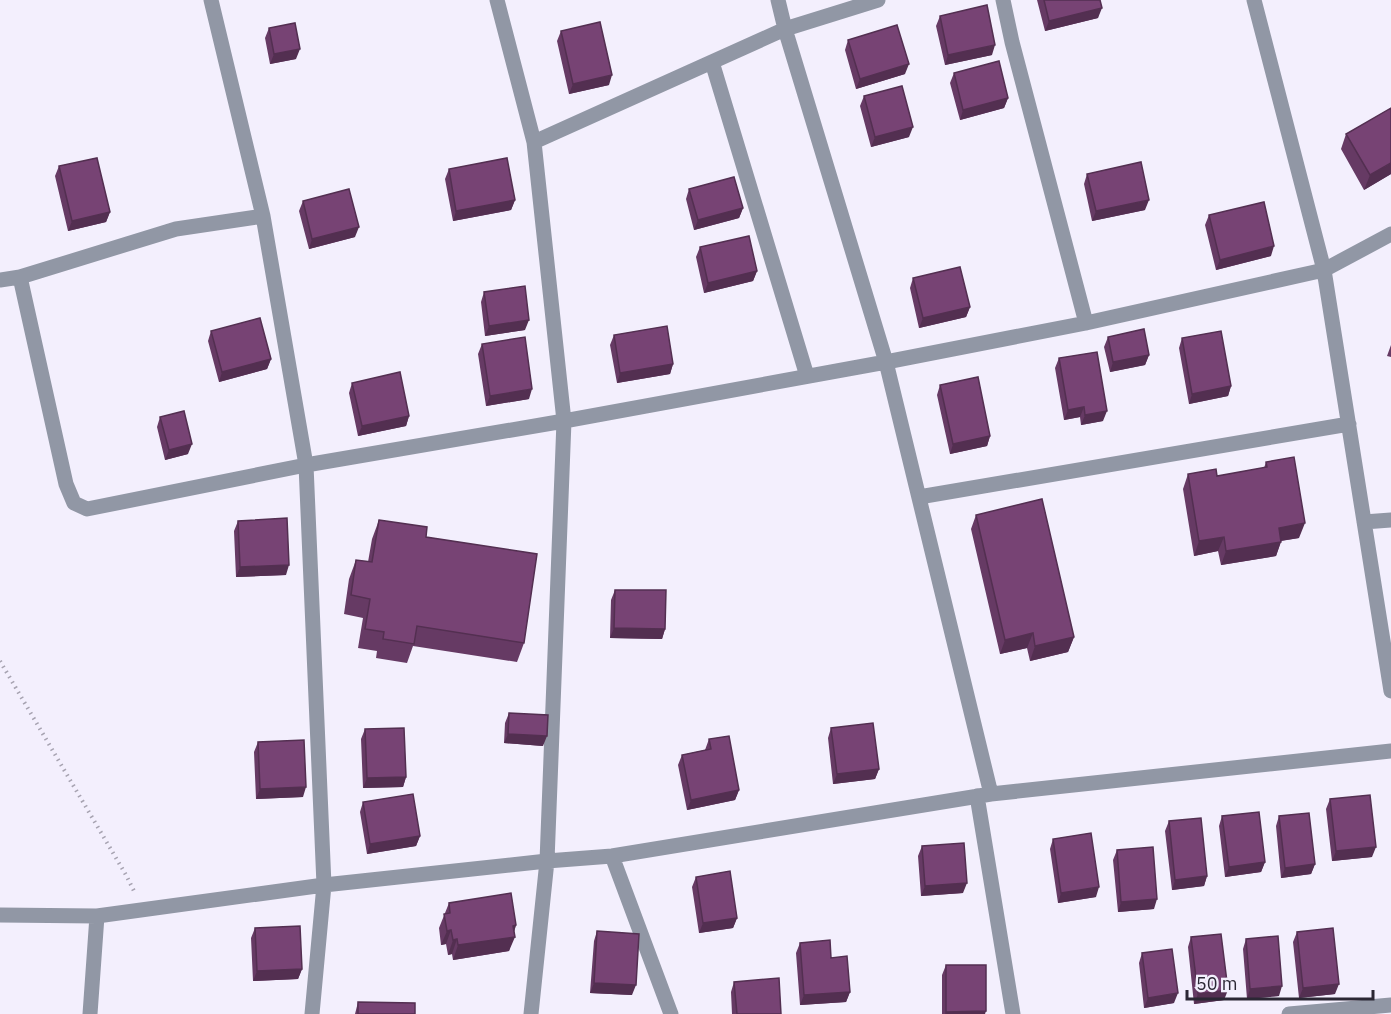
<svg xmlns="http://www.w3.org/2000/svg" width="1391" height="1014" font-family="'IBM Plex Sans',sans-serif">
<rect width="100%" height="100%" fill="#f3effd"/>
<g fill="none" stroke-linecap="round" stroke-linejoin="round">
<path stroke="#a7a3b1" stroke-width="4" stroke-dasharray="1.5 4.5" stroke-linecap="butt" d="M 0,661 L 126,875 L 135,893"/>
<path stroke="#9197a5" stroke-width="15" d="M 211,0 L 263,216 L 306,465 L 324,885 L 312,1014
M 497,0 L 534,142 L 564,421 L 547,861 L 531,1014
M 778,0 L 785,29 L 886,362 L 991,794
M 1003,0 L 1012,42 L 1086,323
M 1254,0 L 1324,270 L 1391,691
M 712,62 L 807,376
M 534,142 L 785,29 L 878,0
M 20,277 L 66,484 L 74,503 L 87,509 L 306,465 L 564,421 L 886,362 L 1086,323 L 1324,270 L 1391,234
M 0,280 L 20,277 L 176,229 L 263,216
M 919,497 L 1349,424
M 1364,522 L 1391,520
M 977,796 L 1013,1014
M 612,856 L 671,1014
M 0,915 L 97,916 L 324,885 L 547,861 L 612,856 L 991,794 L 1391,751
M 90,1014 L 97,916
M 1289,1014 L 1391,1005"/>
</g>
<path fill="#663a64" d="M 1037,0 L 1100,0 L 1098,18 L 1045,31 Z
M 940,16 L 992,55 L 945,65 L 936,26 Z
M 269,28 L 296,59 L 270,64 L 265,38 Z
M 561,31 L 609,85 L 569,94 L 557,41 Z
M 848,40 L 905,74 L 856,89 L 845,50 Z
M 954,73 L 1008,98 L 1004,108 L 960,120 L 950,83 Z
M 864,96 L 909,137 L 871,147 L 860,106 Z
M 1346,134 L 1391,174 L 1364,190 L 1341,149 Z
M 59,166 L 110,212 L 106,222 L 68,231 L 55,176 Z
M 449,169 L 515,200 L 511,210 L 453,221 L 445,179 Z
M 1087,174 L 1145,210 L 1092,221 L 1084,184 Z
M 689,189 L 743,208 L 739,218 L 694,230 L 686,199 Z
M 303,201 L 355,237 L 309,249 L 299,211 Z
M 1209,215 L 1271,256 L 1216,270 L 1205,225 Z
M 700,247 L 757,271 L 753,281 L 704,293 L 696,257 Z
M 913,278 L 970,307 L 966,317 L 919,328 L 910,288 Z
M 484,292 L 525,330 L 485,336 L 481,302 Z
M 211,331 L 271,359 L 267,369 L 219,382 L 208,341 Z
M 614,335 L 673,364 L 670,374 L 617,383 L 610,345 Z
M 1108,337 L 1149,355 L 1145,365 L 1110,372 L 1104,347 Z
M 1182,338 L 1231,386 L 1228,396 L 1189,404 L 1179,348 Z
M 482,344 L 529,399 L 486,406 L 478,354 Z
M 1391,345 L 1391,357 L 1387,356 Z
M 1059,358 L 1103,421 L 1081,425 L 1080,417 L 1064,420 L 1055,368 Z
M 352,383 L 409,416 L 406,426 L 358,436 L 349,393 Z
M 940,385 L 990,436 L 987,446 L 950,454 L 937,395 Z
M 160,417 L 188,454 L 165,460 L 157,427 Z
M 1266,462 L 1299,538 L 1281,541 L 1276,556 L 1221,565 L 1218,551 L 1194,556 L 1183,489 L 1188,474 L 1217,476 L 1264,468 Z
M 976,515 L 1074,637 L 1068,652 L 1030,661 L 1027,648 L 1000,654 L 971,529 Z
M 379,520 L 426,537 L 524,643 L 517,662 L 413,646 L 407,663 L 376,658 L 377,651 L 358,648 L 363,618 L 344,614 L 349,579 L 356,560 L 368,562 L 372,539 Z
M 238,521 L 286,575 L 236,577 L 234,531 Z
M 615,590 L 665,629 L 662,639 L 610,638 L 611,600 Z
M 509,713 L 543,746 L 504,743 L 505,723 Z
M 831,728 L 879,769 L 875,779 L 833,784 L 828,738 Z
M 365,729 L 406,777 L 403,787 L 363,788 L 361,739 Z
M 709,739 L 739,790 L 735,800 L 687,810 L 678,765 L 682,755 L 705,750 Z
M 258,742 L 303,797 L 256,799 L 254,752 Z
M 1330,799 L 1372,857 L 1332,861 L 1326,809 Z
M 363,802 L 420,836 L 416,846 L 367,854 L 360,812 Z
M 1222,816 L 1265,862 L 1261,872 L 1225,877 L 1219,826 Z
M 1279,816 L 1315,864 L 1311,874 L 1281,878 L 1276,826 Z
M 1169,821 L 1207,876 L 1204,886 L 1172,890 L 1165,831 Z
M 1053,839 L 1096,897 L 1058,903 L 1050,849 Z
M 922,846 L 963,893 L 921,896 L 918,856 Z
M 1117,850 L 1154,909 L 1118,912 L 1113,860 Z
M 696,877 L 737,918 L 733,928 L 699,933 L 692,887 Z
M 449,903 L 516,925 L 509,951 L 453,960 L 452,954 L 448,955 L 446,944 L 441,945 L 439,928 Z
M 255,928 L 302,969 L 298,979 L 253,981 L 251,938 Z
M 597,931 L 632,995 L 590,993 L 594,941 Z
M 1297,932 L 1335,994 L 1299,998 L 1293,942 Z
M 1191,937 L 1224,1000 L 1194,1004 L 1188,947 Z
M 1246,939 L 1279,996 L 1247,999 L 1243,949 Z
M 800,943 L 831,958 L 850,992 L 846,1002 L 800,1005 L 796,953 Z
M 1142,953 L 1174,1003 L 1144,1008 L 1139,963 Z
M 946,965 L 985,1014 L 942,1014 L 942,975 Z
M 734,982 L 781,1014 L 732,1014 L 731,992 Z
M 358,1002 L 415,1014 L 355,1014 Z"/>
<path fill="#532f51" d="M 1102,8 L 1098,18 L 1045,31 L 1049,21 Z
M 995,45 L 992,55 L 945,65 L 948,55 Z
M 300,49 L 296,59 L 270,64 L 274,54 Z
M 909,64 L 905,74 L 856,89 L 860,79 Z
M 612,75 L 609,85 L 569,94 L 573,84 Z
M 1008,98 L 1004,108 L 960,120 L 963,110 Z
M 913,127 L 909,137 L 871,147 L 875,137 Z
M 1391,163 L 1391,174 L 1364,190 L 1370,175 Z
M 515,200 L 511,210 L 453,221 L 456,211 Z
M 1149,200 L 1145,210 L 1092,221 L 1096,211 Z
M 743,208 L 739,218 L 694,230 L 698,220 Z
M 110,212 L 106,222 L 68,231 L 72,221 Z
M 359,227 L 355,237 L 309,249 L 312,239 Z
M 1274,246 L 1271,256 L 1216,270 L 1220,260 Z
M 757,271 L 753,281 L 704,293 L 708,283 Z
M 970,307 L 966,317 L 919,328 L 923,318 Z
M 529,320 L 525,330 L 485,336 L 489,326 Z
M 1149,355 L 1145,365 L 1110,372 L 1113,362 Z
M 271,359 L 267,369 L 219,382 L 222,372 Z
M 673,364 L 670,374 L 617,383 L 620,373 Z
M 1231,386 L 1228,396 L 1189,404 L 1192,394 Z
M 532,389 L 529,399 L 486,406 L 490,396 Z
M 1084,407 L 1080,417 L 1064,420 L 1068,410 Z
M 1107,411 L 1103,421 L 1081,425 L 1085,415 Z
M 409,416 L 406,426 L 358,436 L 362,426 Z
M 990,436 L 987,446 L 950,454 L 953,444 Z
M 192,444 L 188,454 L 165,460 L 169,450 Z
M 1305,523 L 1299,538 L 1273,542 L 1279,528 Z
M 1224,537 L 1218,551 L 1194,556 L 1199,541 Z
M 1281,542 L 1276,556 L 1221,565 L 1226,551 Z
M 289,565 L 286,575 L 236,577 L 240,567 Z
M 614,628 L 665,629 L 662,639 L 610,638 Z
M 1033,633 L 1027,648 L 1000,654 L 1005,640 Z
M 1074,637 L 1068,652 L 1030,661 L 1035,646 Z
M 508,734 L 547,736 L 543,746 L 504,743 Z
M 879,769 L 875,779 L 833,784 L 837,774 Z
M 406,777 L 403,787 L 363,788 L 367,778 Z
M 306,787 L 303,797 L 256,799 L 260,789 Z
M 739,790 L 735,800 L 687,810 L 691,800 Z
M 420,836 L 416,846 L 367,854 L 370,844 Z
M 1376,847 L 1372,857 L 1332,861 L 1336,851 Z
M 1265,862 L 1261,872 L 1225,877 L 1229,867 Z
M 1315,864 L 1311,874 L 1281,878 L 1285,868 Z
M 1207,876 L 1204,886 L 1172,890 L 1175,880 Z
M 967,883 L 963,893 L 921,896 L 925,886 Z
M 1099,887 L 1096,897 L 1058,903 L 1061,893 Z
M 1157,899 L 1154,909 L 1118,912 L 1121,902 Z
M 737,918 L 733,928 L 699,933 L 703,923 Z
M 516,925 L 512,937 L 515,937 L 509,951 L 453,960 L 458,945 Z
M 451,930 L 446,944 L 441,945 L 447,931 Z
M 457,939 L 452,954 L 448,955 L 453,940 Z
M 302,969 L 298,979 L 253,981 L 257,971 Z
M 594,983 L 636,985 L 632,995 L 590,993 Z
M 1339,984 L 1335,994 L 1299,998 L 1303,988 Z
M 1282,986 L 1279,996 L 1247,999 L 1250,989 Z
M 1228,990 L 1224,1000 L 1194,1004 L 1198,994 Z
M 850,992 L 846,1002 L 800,1005 L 804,995 Z
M 1178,993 L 1174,1003 L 1144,1008 L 1148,998 Z
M 986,1011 L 985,1014 L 945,1014 L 946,1012 Z"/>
<path fill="#774374" stroke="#532f51" stroke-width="1.5" d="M 1044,0 L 1100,0 L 1102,8 L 1049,21 Z
M 987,5 L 995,45 L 948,55 L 940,16 Z
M 600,22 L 612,75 L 573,84 L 561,31 Z
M 295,23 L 300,49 L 274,54 L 269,28 Z
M 897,25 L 909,64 L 860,79 L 848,40 Z
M 999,61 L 1008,98 L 963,110 L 954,73 Z
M 902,86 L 913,127 L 875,137 L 864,96 Z
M 1391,108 L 1391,163 L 1370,175 L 1346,134 Z
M 97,158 L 110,212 L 72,221 L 59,166 Z
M 507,158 L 515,200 L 456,211 L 449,169 Z
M 1141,162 L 1149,200 L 1096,211 L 1087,174 Z
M 734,177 L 743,208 L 698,220 L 689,189 Z
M 349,189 L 359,227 L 312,239 L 303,201 Z
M 1264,202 L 1274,246 L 1220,260 L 1209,215 Z
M 749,236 L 757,271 L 708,283 L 700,247 Z
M 960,267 L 970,307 L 923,318 L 913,278 Z
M 525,286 L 529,320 L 489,326 L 484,292 Z
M 260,318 L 271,359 L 222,372 L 211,331 Z
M 667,326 L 673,364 L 620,373 L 614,335 Z
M 1144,329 L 1149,355 L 1113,362 L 1108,337 Z
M 1221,331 L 1231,386 L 1192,394 L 1182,338 Z
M 525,337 L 532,389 L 490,396 L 482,344 Z
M 1097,352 L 1107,411 L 1085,415 L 1084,407 L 1068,410 L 1059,358 Z
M 400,372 L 409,416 L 362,426 L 352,383 Z
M 978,377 L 990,436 L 953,444 L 940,385 Z
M 184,411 L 192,444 L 169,450 L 160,417 Z
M 1294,457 L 1305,523 L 1279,528 L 1281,542 L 1226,551 L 1224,537 L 1199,541 L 1188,474 L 1216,469 L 1217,476 L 1267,467 L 1266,462 Z
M 1042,499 L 1074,637 L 1035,646 L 1033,633 L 1005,640 L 976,515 Z
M 287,518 L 289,565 L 240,567 L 238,521 Z
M 379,520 L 427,527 L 426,537 L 537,554 L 524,643 L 417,626 L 414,644 L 383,639 L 384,632 L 365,629 L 370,599 L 351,595 L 356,560 L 372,562 Z
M 615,590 L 666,590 L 665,629 L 614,628 Z
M 509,713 L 548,715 L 547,736 L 508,734 Z
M 873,723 L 879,769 L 837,774 L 831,728 Z
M 404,728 L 406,777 L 367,778 L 365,729 Z
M 729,736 L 739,790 L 691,800 L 682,755 L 711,749 L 709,739 Z
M 304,740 L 306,787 L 260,789 L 258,742 Z
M 413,794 L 420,836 L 370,844 L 363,802 Z
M 1370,795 L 1376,847 L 1336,851 L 1330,799 Z
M 1259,812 L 1265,862 L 1229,867 L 1222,816 Z
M 1309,813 L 1315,864 L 1285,868 L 1279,816 Z
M 1201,818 L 1207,876 L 1175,880 L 1169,821 Z
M 1091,833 L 1099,887 L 1061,893 L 1053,839 Z
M 964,843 L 967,883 L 925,886 L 922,846 Z
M 1153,847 L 1157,899 L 1121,902 L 1117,850 Z
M 730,871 L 737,918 L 703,923 L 696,877 Z
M 511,893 L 516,925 L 513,926 L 515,937 L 458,945 L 457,939 L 453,940 L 451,930 L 447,931 L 444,914 L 450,913 L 449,903 Z
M 300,926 L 302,969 L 257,971 L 255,928 Z
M 1333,928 L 1339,984 L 1303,988 L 1297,932 Z
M 597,931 L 639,934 L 636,985 L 594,983 Z
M 1221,934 L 1228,990 L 1198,994 L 1191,937 Z
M 1278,936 L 1282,986 L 1250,989 L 1246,939 Z
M 830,940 L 831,958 L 847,956 L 850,992 L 804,995 L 800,943 Z
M 1172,949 L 1178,993 L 1148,998 L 1142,953 Z
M 946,965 L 986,965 L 986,1011 L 946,1012 Z
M 779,978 L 781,1014 L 737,1014 L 734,982 Z
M 358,1002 L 415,1003 L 415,1014 L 358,1014 Z"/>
<path d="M1187 990v9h186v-9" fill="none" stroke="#2b2734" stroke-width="3"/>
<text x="1196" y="990" font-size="18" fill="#2b2734" stroke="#f3effd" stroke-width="4.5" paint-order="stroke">50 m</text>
</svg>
